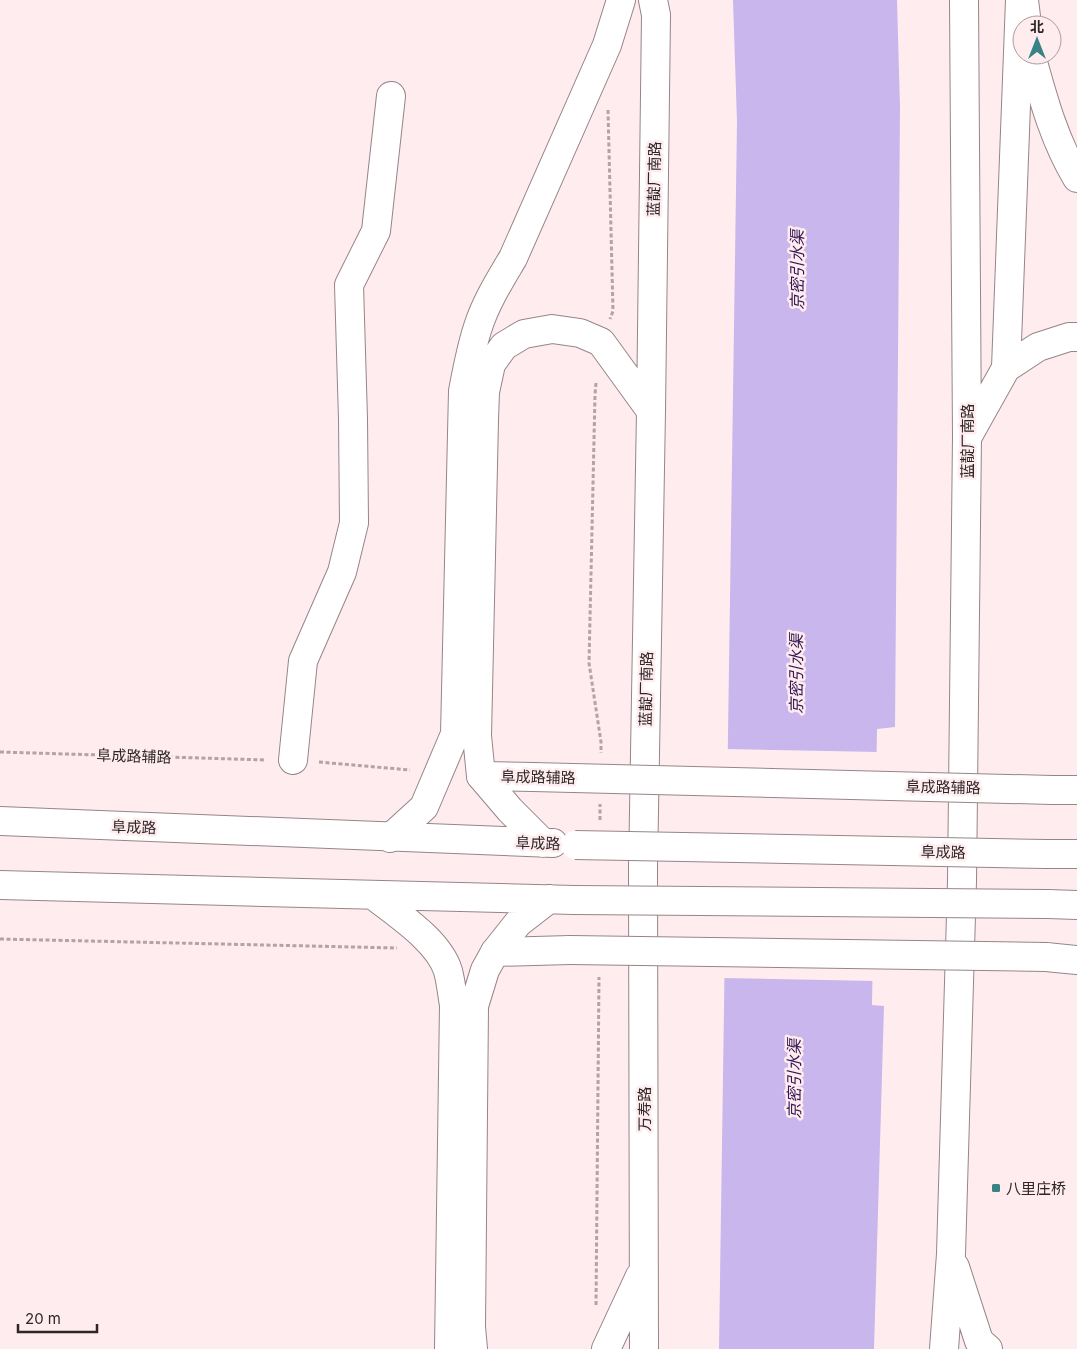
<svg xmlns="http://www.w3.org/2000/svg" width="1077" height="1349" font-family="Inter,'Noto Sans SC',sans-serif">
<rect width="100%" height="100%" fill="#ffecef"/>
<path fill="#c8b6ec" d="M 733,0 L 897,0 L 900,108 L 895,727 L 877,729 L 872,1005 L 884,1006 L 874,1349 L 719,1349 L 737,122 Z"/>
<path fill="#ffecef" d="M 726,749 L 879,752 L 875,981 L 722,978 Z"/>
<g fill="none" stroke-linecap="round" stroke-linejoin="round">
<defs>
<path id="minor" d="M 1006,368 L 1020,0
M 293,760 L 303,661 L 342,572 L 354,523 L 353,419 L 349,285 L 376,231 L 391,96
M 481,776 L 533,777
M 1052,790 L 1077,790
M 495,952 L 570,950
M 1046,957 L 1077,960"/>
<path id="highway" d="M 1024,0 L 1027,25
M 1031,55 C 1043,98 1054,140 1077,178
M 968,436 L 1006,368 L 1038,347 L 1069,337 L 1077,337
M 0,821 L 553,843
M 390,838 L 424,807 L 455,734 L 463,391 C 467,370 471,348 478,327 C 486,302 500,280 513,258 L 607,45 L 621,0
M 543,843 L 510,810 L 481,776 L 477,736 L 484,420 L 485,392 L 491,364 L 504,346 L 524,334 L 552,329 L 580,333 L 601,342 L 651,411
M 1046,854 L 1077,854
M 0,885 L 574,900
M 373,895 C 397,914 439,941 448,971 C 451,982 452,994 454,1005 L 449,1349
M 1048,904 L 1077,905
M 955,1267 L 979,1341 L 988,1349
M 473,1349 L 471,1327 L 474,1006 L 485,970 L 495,952 L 518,923 L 549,899
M 606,1349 L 640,1276
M 644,1349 L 643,868 L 651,411 L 656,15 L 653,0
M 944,1349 L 951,1254 L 962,881 L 967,437 L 964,0"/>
</defs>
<use href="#minor" stroke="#968588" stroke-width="30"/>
<use href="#highway" stroke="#968588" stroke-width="30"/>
<path stroke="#b2a3a5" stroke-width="3" stroke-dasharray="4 2.5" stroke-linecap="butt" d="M 608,110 L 613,311 L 610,319
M 596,383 L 595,395 L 589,663 L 601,742 L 601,753
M 0,752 L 266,760
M 319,762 L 410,770
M 600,820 L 600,804
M 0,939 L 397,948
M 596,1305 L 599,977"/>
<use href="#minor" stroke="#fff" stroke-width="28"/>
<use href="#highway" stroke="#fff" stroke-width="28"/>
<defs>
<path id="minor-bridge" d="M 533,777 L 1052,790
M 570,950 L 1046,957"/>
<path id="highway-bridge" d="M 575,845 L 1046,854
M 574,900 L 1048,904"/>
</defs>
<use href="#minor-bridge" stroke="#968588" stroke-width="30" stroke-linecap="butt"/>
<use href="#highway-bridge" stroke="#968588" stroke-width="30" stroke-linecap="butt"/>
<use href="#minor-bridge" stroke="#fff" stroke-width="28"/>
<use href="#highway-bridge" stroke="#fff" stroke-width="28"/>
</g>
<rect fill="#398285" stroke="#ffecef" stroke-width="2" x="991" y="1183" width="10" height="10" rx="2.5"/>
<g text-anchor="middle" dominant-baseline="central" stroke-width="5" stroke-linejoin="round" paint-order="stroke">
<g font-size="15" fill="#2d2627" stroke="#ffecef">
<text transform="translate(654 179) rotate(-89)">蓝靛厂南路</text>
<text transform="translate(967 441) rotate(-90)">蓝靛厂南路</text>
<text transform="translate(646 689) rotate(-89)">蓝靛厂南路</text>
<text transform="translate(134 756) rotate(2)">阜成路辅路</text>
<text transform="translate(538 777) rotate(1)">阜成路辅路</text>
<text transform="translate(943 787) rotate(1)">阜成路辅路</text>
<text transform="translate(134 827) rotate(2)">阜成路</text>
<text transform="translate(538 843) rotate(2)">阜成路</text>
<text transform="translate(943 852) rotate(1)">阜成路</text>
<text transform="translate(644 1109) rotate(-90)">万寿路</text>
</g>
<g font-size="15" fill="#2d2627" stroke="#ffecef" text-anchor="start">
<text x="1006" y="1188">八里庄桥</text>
</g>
<g font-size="16" font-style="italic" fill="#331755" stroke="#ffecef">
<text transform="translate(797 270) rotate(-90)">京密引水渠</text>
<text transform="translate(796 674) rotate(-90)">京密引水渠</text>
<text transform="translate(794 1079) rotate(-90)">京密引水渠</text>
</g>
</g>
<g transform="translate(1037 40)"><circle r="24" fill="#ffecef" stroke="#ab9d9f"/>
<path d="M0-4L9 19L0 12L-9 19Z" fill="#398285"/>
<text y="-8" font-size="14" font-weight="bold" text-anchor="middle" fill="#2d2627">北</text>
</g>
<path d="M18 1324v8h79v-8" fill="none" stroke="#2d2627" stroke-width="2.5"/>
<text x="25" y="1324" font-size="15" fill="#2d2627" stroke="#ffecef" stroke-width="4" paint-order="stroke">20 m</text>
</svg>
